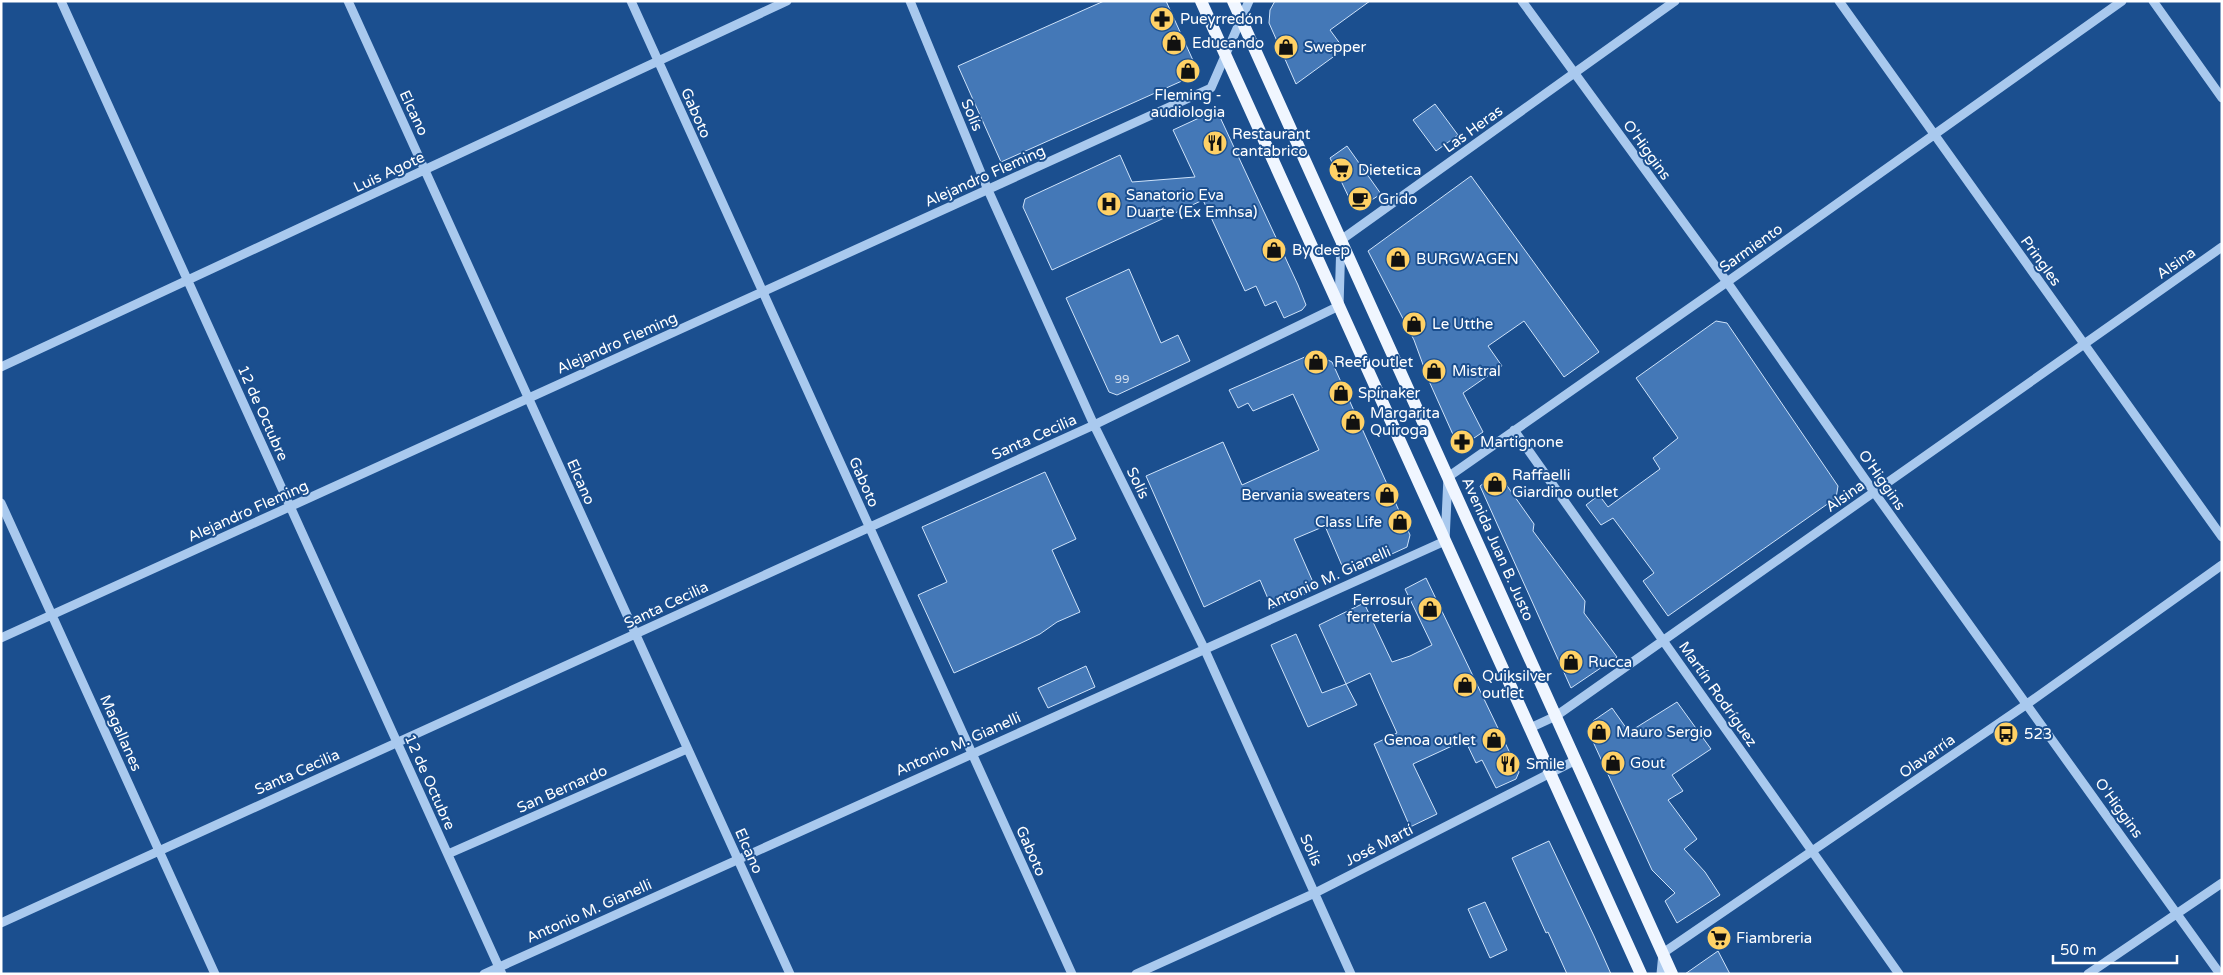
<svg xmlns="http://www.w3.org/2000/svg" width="2223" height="975" font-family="'Varela Round',sans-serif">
<rect width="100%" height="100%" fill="#1b4f8f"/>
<path fill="#4478b7" stroke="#cfe3fa" d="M 1104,1 L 1166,1 L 1196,67 L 1193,76 L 1001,162 L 958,66 Z
M 1275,1 L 1370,1 L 1330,30 L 1344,49 L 1296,84 L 1269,23 L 1270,10 Z
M 1435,104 L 1458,135 L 1436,151 L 1413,120 Z
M 1212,112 L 1219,115 L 1298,285 L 1306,305 L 1302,310 L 1284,318 L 1276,301 L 1265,306 L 1256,286 L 1245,291 L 1203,200 L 1052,270 L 1023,207 L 1025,199 L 1120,155 L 1132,182 L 1195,177 L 1173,130 Z
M 1347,146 L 1381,194 L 1359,208 L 1353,206 L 1330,158 Z
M 1471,176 L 1599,352 L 1564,377 L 1524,321 L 1488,346 L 1502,366 L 1463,393 L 1483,432 L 1459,448 L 1429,381 L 1414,340 L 1368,251 Z
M 1129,269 L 1161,343 L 1178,335 L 1190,361 L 1117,395 L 1109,392 L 1066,298 Z
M 1716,321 L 1727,323 L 1838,486 L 1836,498 L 1668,616 L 1643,581 L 1654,573 L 1613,518 L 1601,525 L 1586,505 L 1599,495 L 1608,507 L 1660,469 L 1653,458 L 1678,438 L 1636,378 Z
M 1314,353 L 1332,362 L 1410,535 L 1407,547 L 1346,575 L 1325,526 L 1294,539 L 1316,589 L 1272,608 L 1260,580 L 1204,607 L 1146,476 L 1223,442 L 1242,485 L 1319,450 L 1293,394 L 1253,411 L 1248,403 L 1238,408 L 1229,390 Z
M 1045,472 L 1076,539 L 1052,550 L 1080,612 L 1057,622 L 1040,634 L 1019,644 L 954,673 L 918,595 L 947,582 L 922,527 Z
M 1498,473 L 1534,524 L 1533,531 L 1585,601 L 1584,613 L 1617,657 L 1571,688 L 1480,486 Z
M 1426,578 L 1519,772 L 1516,779 L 1496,788 L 1482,760 L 1476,763 L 1465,740 L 1413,764 L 1437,814 L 1410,827 L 1374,744 L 1397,733 L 1381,698 L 1370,673 L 1346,684 L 1319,625 L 1364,603 L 1392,662 L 1410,656 L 1432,645 L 1405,589 Z
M 1296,634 L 1322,693 L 1346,684 L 1357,705 L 1308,727 L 1271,645 Z
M 1086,666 L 1095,687 L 1048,708 L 1038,688 Z
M 1677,702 L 1711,749 L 1672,775 L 1683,791 L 1668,800 L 1697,839 L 1684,849 L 1705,872 L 1720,895 L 1677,923 L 1665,901 L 1675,893 L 1652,870 L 1589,733 L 1593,721 L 1612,708 L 1629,732 Z
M 1549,841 L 1594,936 L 1611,974 L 1567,974 L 1548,932 L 1546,933 L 1512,858 Z
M 1485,902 L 1507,950 L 1490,958 L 1468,909 Z
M 1718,951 L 1730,974 L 1685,974 Z"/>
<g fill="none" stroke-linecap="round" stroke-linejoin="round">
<path stroke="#a9c9ee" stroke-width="9" d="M 61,1 L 502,974
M 348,1 L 790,974
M 631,1 L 1072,974
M 910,1 L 988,190 L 1094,425 L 1204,648 L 1351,974
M 1522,1 L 1727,282 L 1874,492 L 2220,974
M 1839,1 L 2222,537
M 2153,1 L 2222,98
M 1,367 L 787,1
M 1514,430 L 1899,974
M 1,503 L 215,974
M 1,638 L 1211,88 L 1249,1
M 1530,728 L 1556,716 L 2222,247
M 448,854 L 687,749
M 1,923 L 1094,425 L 1339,306 L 1341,240 L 1675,1
M 484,974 L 1445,541 L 1448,477 L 1727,282 L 2122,1
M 1136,974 L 1315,893 L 1576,760
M 1661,974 L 1663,953 L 2027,704 L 2222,565
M 2088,974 L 2222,883"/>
<path stroke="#f0f6ff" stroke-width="12" d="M 1201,1 L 1641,974
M 1233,1 L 1672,974"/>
</g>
<defs>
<symbol id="pharmacy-disc" viewBox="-11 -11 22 22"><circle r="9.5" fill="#ffd166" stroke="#1b4f8f"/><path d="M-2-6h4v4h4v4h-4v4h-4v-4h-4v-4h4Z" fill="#111"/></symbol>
<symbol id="shop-disc" viewBox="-11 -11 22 22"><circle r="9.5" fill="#ffd166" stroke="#1b4f8f"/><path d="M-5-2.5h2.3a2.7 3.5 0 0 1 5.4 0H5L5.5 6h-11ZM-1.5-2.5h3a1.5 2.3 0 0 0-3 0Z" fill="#111"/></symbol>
<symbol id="restaurant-disc" viewBox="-11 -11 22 22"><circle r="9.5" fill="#ffd166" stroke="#1b4f8f"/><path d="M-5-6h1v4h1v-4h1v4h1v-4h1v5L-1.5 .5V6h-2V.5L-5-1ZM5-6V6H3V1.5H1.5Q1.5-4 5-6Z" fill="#111"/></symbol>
<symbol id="supermarket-disc" viewBox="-11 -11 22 22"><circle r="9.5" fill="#ffd166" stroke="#1b4f8f"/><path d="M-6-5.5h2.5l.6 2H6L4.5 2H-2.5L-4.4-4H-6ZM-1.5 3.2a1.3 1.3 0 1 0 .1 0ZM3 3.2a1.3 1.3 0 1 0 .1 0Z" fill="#111"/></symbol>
<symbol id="cafe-disc" viewBox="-11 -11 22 22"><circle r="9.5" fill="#ffd166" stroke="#1b4f8f"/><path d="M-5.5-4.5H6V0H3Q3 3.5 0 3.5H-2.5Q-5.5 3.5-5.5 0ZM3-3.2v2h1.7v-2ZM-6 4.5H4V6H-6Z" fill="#111"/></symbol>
<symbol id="hospital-disc" viewBox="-11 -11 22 22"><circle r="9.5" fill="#ffd166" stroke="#1b4f8f"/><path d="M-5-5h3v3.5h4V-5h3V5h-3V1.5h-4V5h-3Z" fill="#111"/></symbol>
<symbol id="bus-disc" viewBox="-11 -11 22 22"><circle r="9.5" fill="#ffd166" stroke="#1b4f8f"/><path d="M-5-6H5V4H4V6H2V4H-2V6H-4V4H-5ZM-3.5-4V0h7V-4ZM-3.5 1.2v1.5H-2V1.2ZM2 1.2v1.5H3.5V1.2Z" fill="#111"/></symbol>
</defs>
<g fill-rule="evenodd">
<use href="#pharmacy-disc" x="1148" y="5" width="28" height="28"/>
<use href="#shop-disc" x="1160" y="29" width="28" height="28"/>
<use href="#shop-disc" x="1272" y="33" width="28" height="28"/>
<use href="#shop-disc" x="1174" y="57" width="28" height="28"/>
<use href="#restaurant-disc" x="1201" y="129" width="28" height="28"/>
<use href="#supermarket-disc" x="1327" y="156" width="28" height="28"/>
<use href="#cafe-disc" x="1346" y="185" width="28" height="28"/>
<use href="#hospital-disc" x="1095" y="190" width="28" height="28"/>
<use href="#shop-disc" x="1260" y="236" width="28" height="28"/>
<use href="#shop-disc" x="1384" y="245" width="28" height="28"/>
<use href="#shop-disc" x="1400" y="310" width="28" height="28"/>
<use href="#shop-disc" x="1302" y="348" width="28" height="28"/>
<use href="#shop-disc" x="1420" y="357" width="28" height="28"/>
<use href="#shop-disc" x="1327" y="379" width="28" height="28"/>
<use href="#shop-disc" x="1339" y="408" width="28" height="28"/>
<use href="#pharmacy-disc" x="1448" y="428" width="28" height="28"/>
<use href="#shop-disc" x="1481" y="470" width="28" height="28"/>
<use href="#shop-disc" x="1373" y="481" width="28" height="28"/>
<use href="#shop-disc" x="1386" y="508" width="28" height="28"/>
<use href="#shop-disc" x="1416" y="595" width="28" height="28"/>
<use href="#shop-disc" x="1557" y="648" width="28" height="28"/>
<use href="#shop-disc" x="1451" y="671" width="28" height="28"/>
<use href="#shop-disc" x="1585" y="718" width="28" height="28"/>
<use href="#bus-disc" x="1992" y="720" width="28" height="28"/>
<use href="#shop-disc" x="1480" y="726" width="28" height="28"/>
<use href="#shop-disc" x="1599" y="749" width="28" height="28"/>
<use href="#restaurant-disc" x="1494" y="750" width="28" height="28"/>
<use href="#supermarket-disc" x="1705" y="924" width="28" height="28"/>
</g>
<g text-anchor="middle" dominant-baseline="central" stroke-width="4" stroke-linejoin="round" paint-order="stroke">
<g font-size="12" fill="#d0dded">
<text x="1122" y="379">99</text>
</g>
<g font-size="15" fill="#fff" stroke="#1b4f8f" text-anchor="start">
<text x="1180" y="19">Pueyrredón</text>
<text x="1192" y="43">Educando</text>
<text x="1304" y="47">Swepper</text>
<text x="1188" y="95" text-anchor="middle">Fleming -<tspan x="1188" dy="17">audiologia</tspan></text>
<text x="1232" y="134">Restaurant<tspan x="1232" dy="17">cantabrico</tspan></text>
<text x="1358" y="170">Dietetica</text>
<text x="1126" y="195">Sanatorio Eva<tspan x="1126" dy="17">Duarte (Ex Emhsa)</tspan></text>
<text x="1378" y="199">Grido</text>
<text x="1292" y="250">By deep</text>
<text x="1416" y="259">BURGWAGEN</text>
<text x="1432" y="324">Le Utthe</text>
<text x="1334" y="362">Reef outlet</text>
<text x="1452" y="371">Mistral</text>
<text x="1358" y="393">Spínaker</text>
<text x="1370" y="413">Margarita<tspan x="1370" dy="17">Quiroga</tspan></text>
<text x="1480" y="442">Martignone</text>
<text x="1512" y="475">Raffaelli<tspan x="1512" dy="17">Giardino outlet</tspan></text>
<text x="1370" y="495" text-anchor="end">Bervania sweaters</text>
<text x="1382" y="522" text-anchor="end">Class Life</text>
<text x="1412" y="600" text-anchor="end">Ferrosur<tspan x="1412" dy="17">ferretería</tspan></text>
<text x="1588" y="662">Rucca</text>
<text x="1482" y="676">Quiksilver<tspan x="1482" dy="17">outlet</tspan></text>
<text x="1616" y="732">Mauro Sergio</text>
<text x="2024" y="734">523</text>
<text x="1476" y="740" text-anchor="end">Genoa outlet</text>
<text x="1630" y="763">Gout</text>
<text x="1526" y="764">Smile</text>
<text x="1736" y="938">Fiambreria</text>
</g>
<g font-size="15" fill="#fff" stroke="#1b4f8f">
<text transform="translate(414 113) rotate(65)">Elcano</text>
<text transform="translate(696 113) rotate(66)">Gaboto</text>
<text transform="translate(972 115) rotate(67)">Solís</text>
<text transform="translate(1473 129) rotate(-36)">Las Heras</text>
<text transform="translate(1647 150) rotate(54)">O'Higgins</text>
<text transform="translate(389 172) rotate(-25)">Luis Agote</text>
<text transform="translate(985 176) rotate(-24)">Alejandro Fleming</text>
<text transform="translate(1751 248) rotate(-35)">Sarmiento</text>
<text transform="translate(2041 261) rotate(54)">Pringles</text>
<text transform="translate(2176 263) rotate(-35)">Alsina</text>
<text transform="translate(617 343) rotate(-24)">Alejandro Fleming</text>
<text transform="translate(263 413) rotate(66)">12 de Octubre</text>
<text transform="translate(1034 437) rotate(-24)">Santa Cecilia</text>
<text transform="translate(1882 480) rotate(55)">O'Higgins</text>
<text transform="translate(581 482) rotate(66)">Elcano</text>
<text transform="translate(864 482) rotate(66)">Gaboto</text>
<text transform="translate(1138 483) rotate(64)">Solís</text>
<text transform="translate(1845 496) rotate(-35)">Alsina</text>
<text transform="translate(248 511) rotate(-24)">Alejandro Fleming</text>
<text transform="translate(1498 549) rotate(66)">Avenida Juan B. Justo</text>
<text transform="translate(1328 578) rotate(-24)">Antonio M. Gianelli</text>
<text transform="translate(666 605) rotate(-25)">Santa Cecilia</text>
<text transform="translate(1718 694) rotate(55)">Martín Rodríguez</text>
<text transform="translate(121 733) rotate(66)">Magallanes</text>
<text transform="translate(958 744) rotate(-24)">Antonio M. Gianelli</text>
<text transform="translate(1927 756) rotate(-35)">Olavarría</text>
<text transform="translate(297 772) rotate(-24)">Santa Cecilia</text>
<text transform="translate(430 782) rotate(66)">12 de Octubre</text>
<text transform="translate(562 789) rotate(-24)">San Bernardo</text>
<text transform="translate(2119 808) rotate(54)">O'Higgins</text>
<text transform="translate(1379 845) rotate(-27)">José Martí</text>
<text transform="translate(1311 850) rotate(66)">Solís</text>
<text transform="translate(749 851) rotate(66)">Elcano</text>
<text transform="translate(1031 851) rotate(66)">Gaboto</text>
<text transform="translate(589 911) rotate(-24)">Antonio M. Gianelli</text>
</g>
</g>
<rect width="2223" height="975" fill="none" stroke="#ffffff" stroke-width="5"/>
<path d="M2053 955v8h124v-8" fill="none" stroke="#ffffff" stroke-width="2.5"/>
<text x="2060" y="955" font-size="15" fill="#ffffff" stroke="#1b4f8f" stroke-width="4" paint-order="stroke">50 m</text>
</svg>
